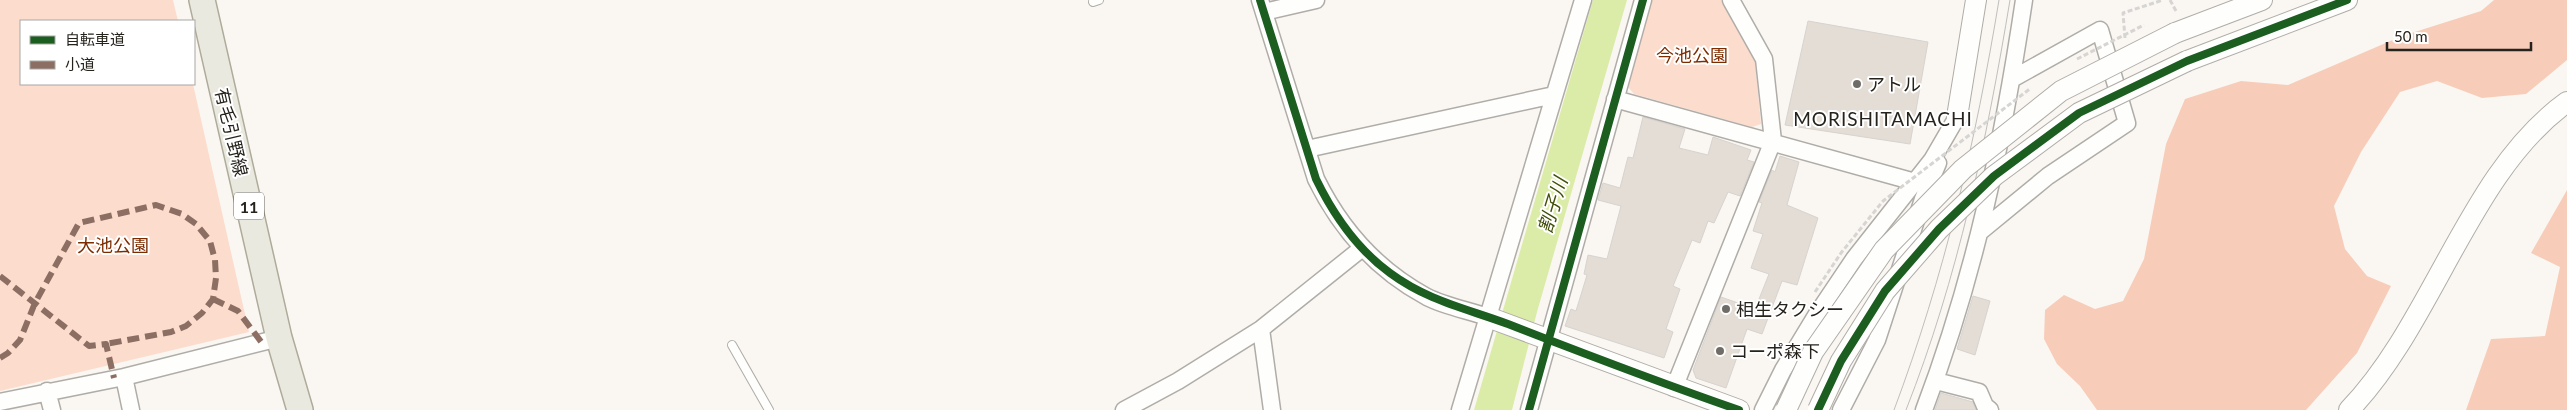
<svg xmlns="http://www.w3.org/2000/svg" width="2567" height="410" font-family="Lato,'Noto Sans JP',sans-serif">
<rect width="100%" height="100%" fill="#faf7f2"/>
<path fill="#fcdccd" d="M 0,0 L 173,0 L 178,21 L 21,21 L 21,84 L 193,84 L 249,332 L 0,391 Z
M 1652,0 L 1721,0 L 1754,51 L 1761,124 L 1752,127 L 1634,94 L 1628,87 Z"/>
<path fill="#f7cdb9" d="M 2494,0 L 2567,0 L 2567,60 L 2526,94 L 2482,98 L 2437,81 L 2400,92 L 2361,152 L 2334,206 L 2345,249 L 2367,276 L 2391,286 L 2357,353 L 2306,410 L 2097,410 L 2080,386 L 2057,364 L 2044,339 L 2045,310 L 2064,295 L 2095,309 L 2123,301 L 2144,259 L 2166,144 L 2185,99 L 2241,81 L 2288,85 L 2402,36 L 2481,11 Z
M 2567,190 L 2567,410 L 2466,410 L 2491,339 L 2545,336 L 2560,267 L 2531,253 Z"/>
<path fill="#daeca8" d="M 1593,0 L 1627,0 L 1537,312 L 1512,410 L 1474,410 Z"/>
<path fill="#e4ddd6" stroke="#d7d3ce" d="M 1808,21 L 1928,42 L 1910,144 L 1785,125 Z
M 1643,117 L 1685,129 L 1679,148 L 1708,155 L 1713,137 L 1751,150 L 1747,160 L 1754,162 L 1740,196 L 1728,192 L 1714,223 L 1708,221 L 1700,243 L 1692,240 L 1673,286 L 1680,289 L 1666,329 L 1673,332 L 1664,358 L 1565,326 L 1571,309 L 1576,311 L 1587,275 L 1584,274 L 1588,255 L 1607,259 L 1621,206 L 1598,200 L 1603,183 L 1620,188 L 1628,157 L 1633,158 Z
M 1780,156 L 1799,162 L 1787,205 L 1818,218 L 1797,285 L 1782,281 L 1762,334 L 1747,329 L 1726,388 L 1696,378 L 1693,370 L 1721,297 L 1755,309 L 1769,274 L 1751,268 L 1763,234 L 1753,231 L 1762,203 L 1759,202 L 1772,170 L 1775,172 Z
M 1973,296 L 1990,301 L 1975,355 L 1957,349 Z
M 1941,393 L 1973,402 L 1976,410 L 1935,410 Z"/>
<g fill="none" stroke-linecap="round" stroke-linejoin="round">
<defs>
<path id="service" d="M 1093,2 L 1099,0
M 732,345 L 769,410"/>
<path id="minor" d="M 1260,0 L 1316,179 C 1341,230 1377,270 1427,297 C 1447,307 1472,311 1493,319
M 1264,12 L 1316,0
M 1615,99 L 1915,182
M 1307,149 L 1554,95
M 1981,231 L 2048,176 L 2127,123 L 2100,30 L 2012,79
M 1261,329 L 1272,410
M 124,377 L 131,410
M 1936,381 L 1979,392 L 1985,406 L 1990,410
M 1674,388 L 1773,141 L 1764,59 L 1731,0
M 47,391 L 52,410
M 0,402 L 124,377 L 279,338
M 1124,410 L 1178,381 L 1261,329 L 1361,249
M 1460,410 L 1583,0
M 1529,410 L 1643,0
M 1763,410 L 1783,370 L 1817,314 L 1854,259 L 1932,160 L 1957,117
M 1841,410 L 1877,340 L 1923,199 L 1938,163
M 1924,410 C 1975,276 2003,141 2024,0"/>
<path id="tertiary" d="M 2175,33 L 2262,0
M 2187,61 L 2347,0
M 1957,117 L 1976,0
M 1493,319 L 1739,410
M 2349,410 C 2434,322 2469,172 2567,102"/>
<path id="primary" d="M 202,0 L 279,338 L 300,410"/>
</defs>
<use href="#service" stroke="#b0ada8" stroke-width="10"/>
<use href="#minor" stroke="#b0ada8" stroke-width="19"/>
<use href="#tertiary" stroke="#b0ada8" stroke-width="22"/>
<use href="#primary" stroke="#aeab9b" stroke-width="28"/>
<path stroke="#d6d5d3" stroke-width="3" stroke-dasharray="5 2.5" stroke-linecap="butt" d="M 2170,0 L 2176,11
M 2125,38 L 2123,13 L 2163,0"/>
<use href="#service" stroke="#fefefd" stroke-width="8"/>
<use href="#minor" stroke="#fefefd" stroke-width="16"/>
<use href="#tertiary" stroke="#fefefd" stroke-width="20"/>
<use href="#primary" stroke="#eae9df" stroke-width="25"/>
<path stroke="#bfbebc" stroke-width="1" d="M 1894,410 C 1944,277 1976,140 1999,0
M 1906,410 C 1958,278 1987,139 2010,0"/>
<defs>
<path id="tertiary-bridge" d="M 1786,410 L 1813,352 L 1884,250 L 1963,169 L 2061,91 L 2175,33
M 1818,410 L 1841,361 L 1885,291 L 1939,229 L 1994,176 L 2079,113 L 2187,61"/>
</defs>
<use href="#tertiary-bridge" stroke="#b0ada8" stroke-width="22" stroke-linecap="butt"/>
<path stroke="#d6d5d3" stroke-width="3" stroke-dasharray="5 2.5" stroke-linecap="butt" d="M 2077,59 L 2144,25
M 1815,292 L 1841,253 L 1883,201 L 2031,88"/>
<use href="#tertiary-bridge" stroke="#fefefd" stroke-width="20"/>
<path stroke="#8d6e63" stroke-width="6" stroke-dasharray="12 6" stroke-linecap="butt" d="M 0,276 L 89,346 L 106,344 L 114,378
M 213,299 L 238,311 L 262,343
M 0,358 L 8,353 L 20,340 L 35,303 L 79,223 L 156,205 L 182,214 L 196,224 L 210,241 L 215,260 L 216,278 L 213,299 L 202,313 L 186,326 L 171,332 L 106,344"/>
<defs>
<path id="cycleway" d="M 1260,0 L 1316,179 C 1334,216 1357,249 1390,273 C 1428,301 1465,308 1508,324 C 1585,354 1661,383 1739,410
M 1529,410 L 1643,0
M 1818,410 L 1841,361 L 1885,291 L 1939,229 L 1994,176 L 2079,113 L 2187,61 L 2347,0"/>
</defs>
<use href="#cycleway" stroke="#fff" stroke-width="11"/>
<use href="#cycleway" stroke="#1b5e20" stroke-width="8"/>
</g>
<g fill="#706d68" stroke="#fff" stroke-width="2">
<circle cx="1857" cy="84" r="5"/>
<circle cx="1726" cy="309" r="5"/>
<circle cx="1720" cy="351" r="5"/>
</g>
<g text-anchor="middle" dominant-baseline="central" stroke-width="4" stroke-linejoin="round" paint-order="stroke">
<rect fill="#fff" stroke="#676561" stroke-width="1" x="234" y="192.5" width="30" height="27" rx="4"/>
<g font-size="16" font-weight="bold" fill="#26231d">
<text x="249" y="206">11</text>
</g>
<g font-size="18" fill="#7c2d00" stroke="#fff">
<text x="1692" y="55">今池公園</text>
<text x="113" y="245">大池公園</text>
</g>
<g font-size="18" fill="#26231d" stroke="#fff" text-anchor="start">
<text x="1867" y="84">アトル</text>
<text x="1736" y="309">相生タクシー</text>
<text x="1730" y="351">コーポ森下</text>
</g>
<g font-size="18" fill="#26231d" stroke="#fff">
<text transform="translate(232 132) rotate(77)">有毛引野線</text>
</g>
<g font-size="19" letter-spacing="1" fill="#26231d" stroke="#fff">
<text x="1883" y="118">MORISHITAMACHI</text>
</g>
<g font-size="19" font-style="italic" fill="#414f09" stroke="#fff">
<text transform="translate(1552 205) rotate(-73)">割子川</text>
</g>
</g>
<rect x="20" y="20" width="175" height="65" fill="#ffffff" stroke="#a8a7a5"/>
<rect x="30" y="36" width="25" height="8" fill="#1b5e20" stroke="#a8a7a5"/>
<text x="65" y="45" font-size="15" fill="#26231d">自転車道</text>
<rect x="30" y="61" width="25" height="8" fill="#8d6e63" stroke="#a8a7a5"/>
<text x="65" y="70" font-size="15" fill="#26231d">小道</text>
<path d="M2387 42v8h144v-8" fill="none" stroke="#26231d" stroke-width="2.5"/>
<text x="2394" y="42" font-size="15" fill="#26231d" stroke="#ffffff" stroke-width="4" paint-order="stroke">50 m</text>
</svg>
